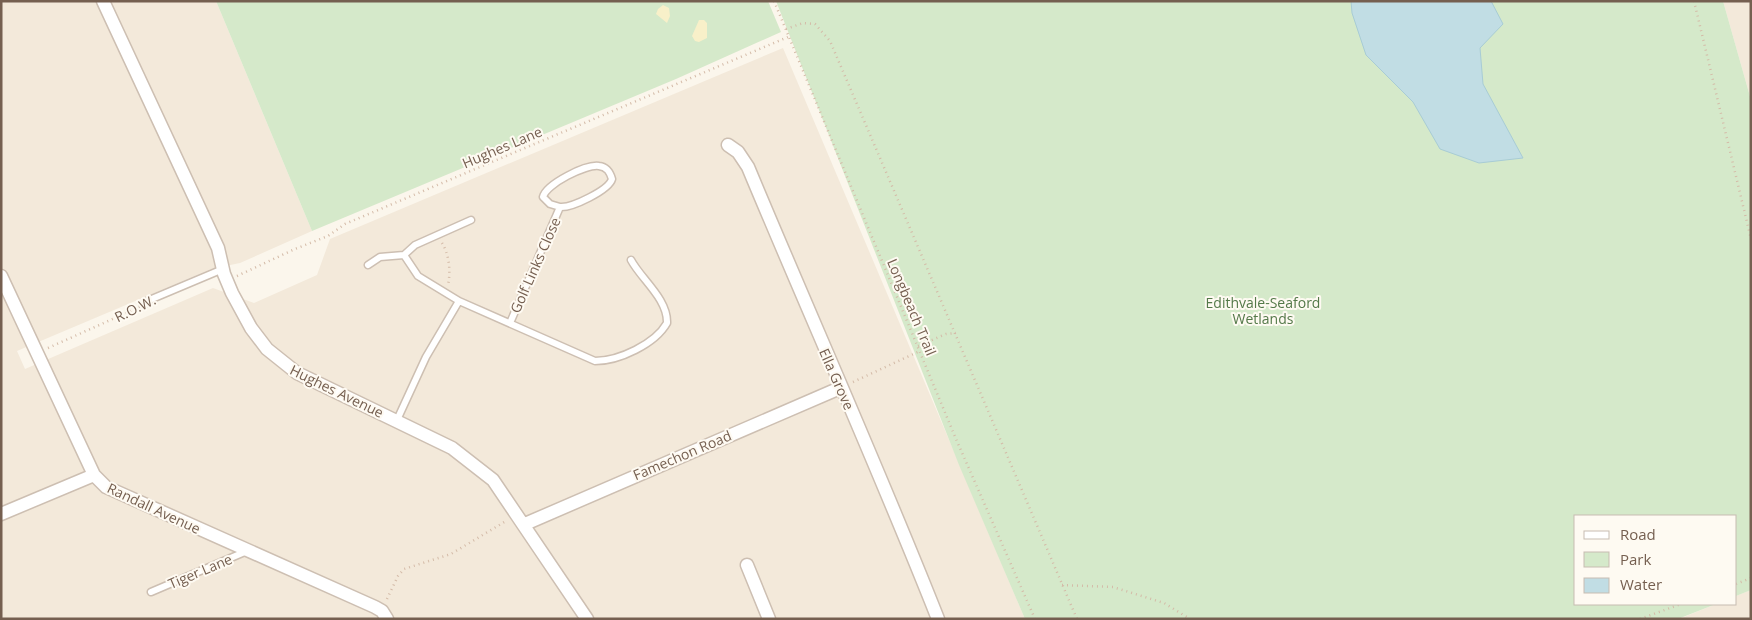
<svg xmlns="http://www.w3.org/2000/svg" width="1752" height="620" font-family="'Open Sans',sans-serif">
<rect width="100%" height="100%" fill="#fbf6ec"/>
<path fill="#f3e9da" d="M 1,1 L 216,1 L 312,231 L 240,263 L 211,269 L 17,351 L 25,369 L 213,288 L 254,303 L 317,275 L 330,239 L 783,48 L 1025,619 L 1,619 Z
M 1723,1 L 1751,1 L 1751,100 Z
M 1751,590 L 1751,619 L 1679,619 L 1716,604 L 1736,604 L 1736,596 Z"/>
<path fill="#d5e9ca" d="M 216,1 L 768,1 L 781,32 L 676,79 L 312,231 Z
M 776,1 L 1723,1 L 1751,100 L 1751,590 L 1736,596 L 1736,516 L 1576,516 L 1576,604 L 1716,604 L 1678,619 L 1025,619 L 959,465 Z"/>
<path fill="#f8f0c9" d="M 663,5 L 669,8 L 670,16 L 667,23 L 656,14 L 658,9 Z
M 699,20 L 704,20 L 707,23 L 707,38 L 699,42 L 695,41 L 692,36 Z"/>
<path fill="#c1dde4" stroke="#a8ccd5" d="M 1351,1 L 1491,1 L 1503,24 L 1480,48 L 1483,84 L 1523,158 L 1479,163 L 1440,149 L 1413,102 L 1366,55 L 1352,13 Z"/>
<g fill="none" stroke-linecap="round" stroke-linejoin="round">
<defs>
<path id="lane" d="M 368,265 L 380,257 L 404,255
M 459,301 L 418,276 L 404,255 L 415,245 L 471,220
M 143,306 L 147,301 L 223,269
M 510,323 L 560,207 L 550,204 L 543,197 C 546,184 586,164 599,166 C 607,167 610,172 612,179 C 609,190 572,208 560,207
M 397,420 L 426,357 L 459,301 L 595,361 C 619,361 655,344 667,323 C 668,299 641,279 631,260
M 151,592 L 247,551"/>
<path id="street" d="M 103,1 L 218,248 L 224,274 L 232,293 L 251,328 L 267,349 L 297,373 L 452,448 L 493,480 L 587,619
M 728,145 L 738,152 L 748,167 C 811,318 878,467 938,619
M 1,276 L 94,475 L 106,487 L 375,607 L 382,611 L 387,619
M 1,514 L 94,475
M 525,524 L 840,388
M 747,565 L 769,619"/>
</defs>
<use href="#lane" stroke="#cdbfb2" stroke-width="9"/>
<use href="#street" stroke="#cdbfb2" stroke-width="15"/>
<path stroke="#d4bba8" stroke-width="2.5" stroke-dasharray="1 4" stroke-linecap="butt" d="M 774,1 L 956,439 L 1035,619
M 1694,1 L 1751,239
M 786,29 L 803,23 L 815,24 L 830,41 L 1077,619
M 442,243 C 449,254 451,271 448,285
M 237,276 L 295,249 L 328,236 L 345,224 L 788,37
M 918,346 L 946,334 L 956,333
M 48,348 L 135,309
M 853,382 L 920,351
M 1736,584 L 1751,578
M 1062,585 L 1113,587 L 1164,603 L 1190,619
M 387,599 L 398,576 L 404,569 L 451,554 L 506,521
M 1640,619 L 1681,604"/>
<use href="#lane" stroke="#fff" stroke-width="6"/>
<use href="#street" stroke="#fff" stroke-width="12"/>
</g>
<g text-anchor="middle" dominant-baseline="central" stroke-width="4" stroke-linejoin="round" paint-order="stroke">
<g font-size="14" fill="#755f50" stroke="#fefaf2">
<text transform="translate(502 147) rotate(-23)">Hughes Lane</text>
<text transform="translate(535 265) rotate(-66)">Golf Links Close</text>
<text transform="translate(912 307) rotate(67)">Longbeach Trail</text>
<text transform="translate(135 308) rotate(-26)">R.O.W.</text>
<text transform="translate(837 379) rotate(66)">Ella Grove</text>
<text transform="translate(337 391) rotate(26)">Hughes Avenue</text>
<text transform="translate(682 455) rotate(-23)">Famechon Road</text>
<text transform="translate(154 508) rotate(25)">Randall Avenue</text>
<text transform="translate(200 571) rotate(-23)">Tiger Lane</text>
</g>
<g font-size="14" fill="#547949" stroke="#fefaf2">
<text x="1263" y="302">Edithvale-Seaford<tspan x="1263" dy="16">Wetlands</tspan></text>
</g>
</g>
<rect width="1752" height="620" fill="none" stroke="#755f50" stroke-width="5"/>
<rect x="1574" y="515" width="162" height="90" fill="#fefaf2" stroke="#c7bcb1"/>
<rect x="1584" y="531" width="25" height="8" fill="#ffffff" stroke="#c7bcb1"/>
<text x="1620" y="540" font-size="15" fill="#755f50">Road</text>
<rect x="1584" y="552" width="25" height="15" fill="#d5e9ca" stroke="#c7bcb1"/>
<text x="1620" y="565" font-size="15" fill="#755f50">Park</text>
<rect x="1584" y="578" width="25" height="15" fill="#c1dde4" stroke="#c7bcb1"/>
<text x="1620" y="590" font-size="15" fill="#755f50">Water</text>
</svg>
